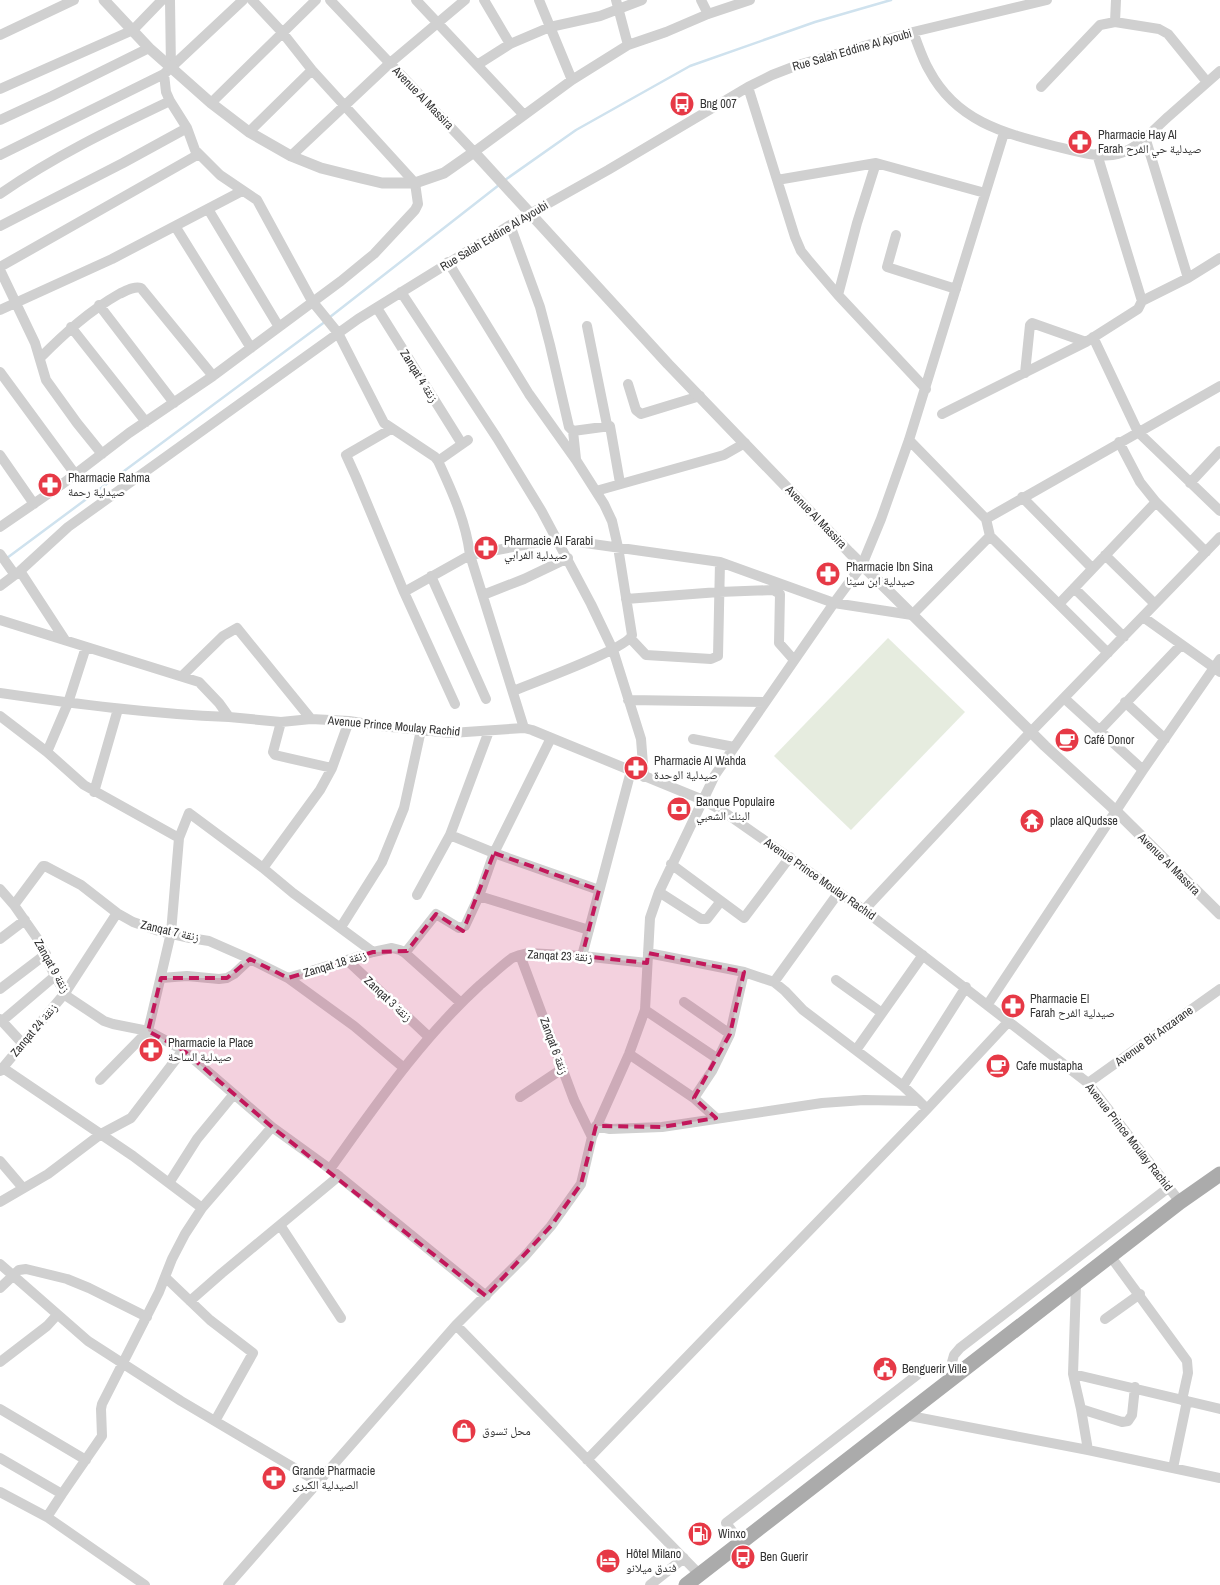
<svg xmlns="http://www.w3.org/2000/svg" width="1220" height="1585" font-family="'Archivo Narrow','Noto Naskh Arabic',sans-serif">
<rect width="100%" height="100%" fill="#fff"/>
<path fill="#e6ecdf" d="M 888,638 L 965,712 L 851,830 L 774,756 Z"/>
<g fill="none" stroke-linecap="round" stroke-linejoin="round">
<path stroke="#cfe2ee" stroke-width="2.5" d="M 505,180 L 576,130 L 690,66 L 815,22 L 891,0
M 330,317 L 499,185
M 7,558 L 326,321"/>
<path stroke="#d0d0d0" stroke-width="10" d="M 170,0 L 171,69
M 243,0 L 164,74 L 166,92 L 170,101 L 187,128 L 195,150 L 220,175 L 257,200 L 312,301 L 338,333 L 384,423 L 435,457 L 438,461 C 452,491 466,522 470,555 L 524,728
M 330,0 L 474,152 L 572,80 L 628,45 L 666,32 L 708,14 L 750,0
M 416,0 L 523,114
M 484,0 L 510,44
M 539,0 L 572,80
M 616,0 L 628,45
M 701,0 L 708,14
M 1115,22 L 1116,0
M 913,32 C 918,44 922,58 929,70 C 956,121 1003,133 1054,146 C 1071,150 1101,159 1118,154 C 1138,149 1154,129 1169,116 C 1186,101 1203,86 1220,71
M 0,35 L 74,0
M 477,65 L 510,44 L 550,27 L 600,16 L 642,0
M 748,87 L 795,237 L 801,251 L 809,261 L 838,295 L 926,389
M 1041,87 L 1100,25 L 1115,22 L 1159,29 L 1168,34 L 1207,82
M 0,89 L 133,30 L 162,0
M 211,103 L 316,0
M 0,120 L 52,96 L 149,48
M 249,132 L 312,70
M 1145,137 L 1188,278
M 1097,154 L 1142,301
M 0,155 L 164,74
M 291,156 L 390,63 L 465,0
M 777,180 L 876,163 L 985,193
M 0,194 C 53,157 111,129 170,101
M 208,209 L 279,327
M 510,225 L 540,307 L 550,345 L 569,427 L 573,431 L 610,426 L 620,483
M 0,226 L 123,163 L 187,128
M 175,226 L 251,348
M 896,235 L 887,267 L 956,289
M 448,262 L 529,394 L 576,460 L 604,504 L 612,521 L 618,547 L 632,635 C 627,649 532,683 513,691
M 0,267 L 199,154
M 0,270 L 35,343 L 46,380 L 77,423 L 102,454
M 401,292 L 497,438 L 541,510 L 591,604 L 613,650 L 641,739 L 644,777
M 838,295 L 857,223 L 876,163
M 99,305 L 174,403
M 377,308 L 462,444
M 0,310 L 112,259 L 242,191
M 587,326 L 607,425
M 71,327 L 146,422
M 1093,337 L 1138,432 L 1220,511
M 40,358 C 65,333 89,311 119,294 C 126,291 134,286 141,288 L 213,376
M 0,372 L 75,474
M 1025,373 L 1030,325 L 1032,323 L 1086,342
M 628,384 L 636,410 L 641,414 L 700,396
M 942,414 L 1086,342 L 1138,309 L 1142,301 L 1188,278 L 1220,258
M 391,429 L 346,455 L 356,477 L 404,592 L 455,704
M 573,431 L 576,459
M 909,440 L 986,519 L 990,536 L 1108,653
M 1119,442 L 1140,482 L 1156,502 L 1206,552
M 0,455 L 34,504
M 438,461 L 468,440
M 1190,483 L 1220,451
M 596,491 L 724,455 L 745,443
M 1022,497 L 1092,568
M 986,519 L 1220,386
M 0,527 L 61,485 L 129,433 L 213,376 L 341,281 L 374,254 L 415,210 L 418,204 L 415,183 L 312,70 L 282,32 L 252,0
M 0,554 L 15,575
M 1105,555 L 1155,604
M 20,571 L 65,640
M 431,576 L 486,699
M 0,586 L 20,571 L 68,527 L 358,319 L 510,225 L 608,170 L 748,87 L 772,75 L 798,65 L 913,32 L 1047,0
M 1074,588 L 1124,637
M 404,592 L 470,555 L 557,539 L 720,562 L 834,603 L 912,615 L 990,536
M 483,595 L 524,579 L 568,558
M 626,599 L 719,592 L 773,590 L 780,594 L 779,643 L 794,660
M 1059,604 L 1156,502
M 1143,617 L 1220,672
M 0,620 L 199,682 L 219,703 L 229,717 L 281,722 L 311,719 L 349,721 L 381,726 L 451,733 L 524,728 L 532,730 L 703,800 L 724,812 L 864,910 L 1088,1083 L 1180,1202
M 631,639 L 646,655 L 711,659 L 718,656 L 720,562
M 182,676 L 223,636 L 237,628 L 311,719
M 0,693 C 76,704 152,714 229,717
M 1064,698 L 1143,770
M 628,700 L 765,702
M 1125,702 L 1165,739
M 0,716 L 47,752 L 84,785 L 179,838
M 281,722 L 273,752 L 275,755 L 332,768
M 1100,730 L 1181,645
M 693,739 L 734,747
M 47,752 L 68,703 L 86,647
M 94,792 L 118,709
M 450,835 L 494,853 L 599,890
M 671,864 L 744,918 L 790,857
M 263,868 L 320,790 L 332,768 L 349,721
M 0,889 L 14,905 L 37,938 L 55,976 L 68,997 L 104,1021 L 113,1024 L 148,1031 L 183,1050 L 272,1127 L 330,1169 L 486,1296
M 659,892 L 701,919 L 707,919 L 721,901
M 417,895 L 450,835 L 489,731
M 479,896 L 589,930
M 14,905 L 43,866 L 45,866 L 81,885 L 117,913 L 133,922 L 159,931 L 190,938 L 209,941 L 250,959
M 864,910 L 1025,738 L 1220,537
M 341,927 L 382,862 L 404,808 L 421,730
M 0,939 L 25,920
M 405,953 L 436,914 L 459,928 L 465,926 L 479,896 L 494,853 L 551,738
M 648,953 L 744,972 L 774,982 L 785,991 L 803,1010 L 903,1086 L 919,1101
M 520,955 L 574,1100 L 592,1137
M 582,956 L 631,771
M 348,961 L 429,1037
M 161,978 L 187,976 L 219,979 L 227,978 L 234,974 L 250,959 L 288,978 L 373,952 L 392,948 L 400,950 L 405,953 L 461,1003
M 288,978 L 354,1026 L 404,1068
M 836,980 L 882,1013
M 774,982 L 839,892
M 0,989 L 46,954
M 684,1002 L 730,1034
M 988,1004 L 1143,770 L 1220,659
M 645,1010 L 718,1059
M 0,1019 L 23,1044
M 2,1021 L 55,976
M 856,1050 L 923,955
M 629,1054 L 694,1098 L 716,1118
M 3,1068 L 133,1156 L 202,1208
M 0,1071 L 65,993 L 117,913
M 100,1080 L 148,1031 L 171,933 L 179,838 L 189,813 L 263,868 L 293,893 L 373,952
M 1088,1083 L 1220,989
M 903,1086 L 966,987
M 520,1097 L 562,1069
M 694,1098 L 712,1071 L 730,1034 L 744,972
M 596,1126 L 610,1129 L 662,1127 L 822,1103 L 864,1100 L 919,1101 L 927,1109
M 0,1161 L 23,1188
M 330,1169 C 376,1105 421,1039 480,985 C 491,976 501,966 512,958 L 520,955 L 528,953 L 582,956 L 647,963
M 169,1183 L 197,1139 L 234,1094
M 0,1202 L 48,1174 L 101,1134 L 131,1118 L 183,1050
M 280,1225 L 341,1318
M 1111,1257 L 1187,1361 L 1188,1373 L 1182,1400
M 0,1264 L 88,1341 L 181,1401 L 318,1482
M 165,1277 L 210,1320 L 253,1353 L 215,1421
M 1076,1285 L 1073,1374 L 1081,1409 L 1088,1450
M 0,1288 L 19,1270 L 26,1269 L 67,1279 L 89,1288 L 147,1317
M 190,1301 L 222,1273 L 339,1176
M 1105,1319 L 1140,1294
M 456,1325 L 700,1575
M 0,1362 L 47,1326 L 57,1315
M 960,1374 L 952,1362 L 954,1355 L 960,1348 L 1168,1188
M 1073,1374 L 1220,1409
M 0,1409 L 86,1460
M 1081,1409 L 1122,1422 L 1128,1421 L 1132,1415 L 1135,1387
M 905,1415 L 1088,1450 L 1220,1478
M 0,1458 L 62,1494 L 102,1436 L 101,1409 L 102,1404 L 159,1292 L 172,1259 L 185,1234 L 202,1208 L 272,1127
M 587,1460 L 927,1109 L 1009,1021
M 1173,1468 L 1187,1401
M 0,1492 L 47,1517 L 62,1494
M 47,1517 L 145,1585
M 741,1543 L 726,1523 L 917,1375
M 228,1585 L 456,1325 L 525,1256 L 551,1226 L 581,1184 L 592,1137 L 629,1054 L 645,1010 L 650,918 L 659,892 L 715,775 L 834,603 L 862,565 L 881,519 L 909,440 L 1004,133
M 650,1585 L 684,1558"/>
<path stroke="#d0d0d0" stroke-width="11" d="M 104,0 L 149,48 L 211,103 L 249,132 L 291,156 L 321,168 L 361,178 L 382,183 L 415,183 L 444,173 L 474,152 L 668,364 L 849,552 L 1045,746 L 1116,811 L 1220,914"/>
<path stroke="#ababab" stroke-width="15" d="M 686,1585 L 1180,1202 L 1220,1174"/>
</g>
<path fill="#c2185b" fill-opacity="0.2" stroke="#c2185b" stroke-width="4" stroke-dasharray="10 6" stroke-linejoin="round" d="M 494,853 L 599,890 L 582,956 L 647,963 L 648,953 L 744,972 L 730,1034 L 694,1098 L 716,1118 L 662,1127 L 596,1126 L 581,1184 L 551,1226 L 486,1296 L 272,1127 L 183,1050 L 148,1031 L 161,978 L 227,978 L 250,959 L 288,978 L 373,952 L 407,951 L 436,914 L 463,931 Z"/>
<defs>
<symbol id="bus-disc" viewBox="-11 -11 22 22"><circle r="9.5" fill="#e63946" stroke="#fff"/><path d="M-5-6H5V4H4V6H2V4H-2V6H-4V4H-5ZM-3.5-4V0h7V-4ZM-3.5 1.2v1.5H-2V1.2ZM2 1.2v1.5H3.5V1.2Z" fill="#fff"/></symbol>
<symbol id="pharmacy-disc" viewBox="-11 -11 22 22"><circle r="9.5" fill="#e63946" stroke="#fff"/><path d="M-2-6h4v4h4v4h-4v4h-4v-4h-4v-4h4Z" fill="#fff"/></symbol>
<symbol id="cafe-disc" viewBox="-11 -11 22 22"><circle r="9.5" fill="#e63946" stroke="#fff"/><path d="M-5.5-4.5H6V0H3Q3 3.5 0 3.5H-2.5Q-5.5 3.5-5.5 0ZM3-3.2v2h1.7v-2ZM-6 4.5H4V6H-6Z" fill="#fff"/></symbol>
<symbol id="bank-disc" viewBox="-11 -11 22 22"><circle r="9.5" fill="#e63946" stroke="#fff"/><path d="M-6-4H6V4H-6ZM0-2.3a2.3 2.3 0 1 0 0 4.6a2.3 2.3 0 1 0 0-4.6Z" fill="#fff"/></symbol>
<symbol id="temple-disc" viewBox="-11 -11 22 22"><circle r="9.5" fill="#e63946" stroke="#fff"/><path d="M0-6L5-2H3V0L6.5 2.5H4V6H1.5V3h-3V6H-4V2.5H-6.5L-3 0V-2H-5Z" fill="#fff"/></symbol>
<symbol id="civic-disc" viewBox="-11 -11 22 22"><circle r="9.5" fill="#e63946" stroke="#fff"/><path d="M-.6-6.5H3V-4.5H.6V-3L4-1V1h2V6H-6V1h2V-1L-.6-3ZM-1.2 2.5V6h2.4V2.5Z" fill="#fff"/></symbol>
<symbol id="shop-disc" viewBox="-11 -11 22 22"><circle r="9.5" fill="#e63946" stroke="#fff"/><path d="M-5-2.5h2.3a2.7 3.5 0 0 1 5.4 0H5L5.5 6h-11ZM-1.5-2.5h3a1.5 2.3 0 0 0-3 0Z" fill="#fff"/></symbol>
<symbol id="fuel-disc" viewBox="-11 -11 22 22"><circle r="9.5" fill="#e63946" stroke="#fff"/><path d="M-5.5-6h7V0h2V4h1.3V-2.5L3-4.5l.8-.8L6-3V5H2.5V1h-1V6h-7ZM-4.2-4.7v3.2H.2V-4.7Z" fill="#fff"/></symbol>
<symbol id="hotel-disc" viewBox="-11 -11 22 22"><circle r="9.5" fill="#e63946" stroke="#fff"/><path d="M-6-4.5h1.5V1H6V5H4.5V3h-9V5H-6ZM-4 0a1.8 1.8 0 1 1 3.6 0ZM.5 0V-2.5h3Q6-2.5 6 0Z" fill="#fff"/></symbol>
</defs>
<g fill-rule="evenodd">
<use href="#bus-disc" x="668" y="90" width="28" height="28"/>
<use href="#pharmacy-disc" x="1066" y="128" width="28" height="28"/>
<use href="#pharmacy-disc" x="36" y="471" width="28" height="28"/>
<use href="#pharmacy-disc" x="472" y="534" width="28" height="28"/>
<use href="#pharmacy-disc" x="814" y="560" width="28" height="28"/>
<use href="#cafe-disc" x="1053" y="726" width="28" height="28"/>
<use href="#pharmacy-disc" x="622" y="754" width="28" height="28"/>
<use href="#bank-disc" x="665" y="795" width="28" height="28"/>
<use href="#temple-disc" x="1018" y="807" width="28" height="28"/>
<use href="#pharmacy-disc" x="999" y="992" width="28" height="28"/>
<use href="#pharmacy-disc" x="137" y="1036" width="28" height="28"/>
<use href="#cafe-disc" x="984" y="1052" width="28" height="28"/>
<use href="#civic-disc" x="871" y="1355" width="28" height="28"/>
<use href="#shop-disc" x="450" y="1417" width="28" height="28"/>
<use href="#pharmacy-disc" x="260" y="1464" width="28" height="28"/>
<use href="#fuel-disc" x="686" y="1520" width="28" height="28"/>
<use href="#bus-disc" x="729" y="1543" width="28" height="28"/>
<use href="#hotel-disc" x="594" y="1547" width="28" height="28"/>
</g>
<g text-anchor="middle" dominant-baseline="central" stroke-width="5" stroke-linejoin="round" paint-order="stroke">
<g font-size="12" fill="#333" stroke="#fff">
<text transform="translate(852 50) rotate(-16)">Rue Salah Eddine Al Ayoubi</text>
<text transform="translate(423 98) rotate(46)">Avenue Al Massira</text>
<text transform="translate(494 236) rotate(-31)">Rue Salah Eddine Al Ayoubi</text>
<text transform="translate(419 376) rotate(58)">Zanqat 4 زنقة</text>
<text transform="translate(816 517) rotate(46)">Avenue Al Massira</text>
<text transform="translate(394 726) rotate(5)">Avenue Prince Moulay Rachid</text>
<text transform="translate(1169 864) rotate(45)">Avenue Al Massira</text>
<text transform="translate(820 879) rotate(35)">Avenue Prince Moulay Rachid</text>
<text transform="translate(170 931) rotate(13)">Zanqat 7 زنقة</text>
<text transform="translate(560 956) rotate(3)">Zanqat 23 زنقة</text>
<text transform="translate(335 964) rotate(-17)">Zanqat 18 زنقة</text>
<text transform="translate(52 966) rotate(61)">Zanqat 9 زنقة</text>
<text transform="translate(388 999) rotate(43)">Zanqat 3 زنقة</text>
<text transform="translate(34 1030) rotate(-50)">Zanqat 24 زنقة</text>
<text transform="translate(1154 1036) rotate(-36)">Avenue Bir Anzarane</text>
<text transform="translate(554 1046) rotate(70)">Zanqat 6 زنقة</text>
<text transform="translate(1129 1137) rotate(52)">Avenue Prince Moulay Rachid</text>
</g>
<g font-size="12" fill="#333" stroke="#fff" text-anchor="start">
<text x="700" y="104">Bng 007</text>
<text x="1098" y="135">Pharmacie Hay Al<tspan x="1098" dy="14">Farah صيدلية حي الفرح</tspan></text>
<text x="68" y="478">Pharmacie Rahma<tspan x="68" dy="14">صيدلية رحمة</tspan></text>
<text x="504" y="541">Pharmacie Al Farabi<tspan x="504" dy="14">صيدلية الفرابي</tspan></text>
<text x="846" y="567">Pharmacie Ibn Sina<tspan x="846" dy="14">صيدلية ابن سينا</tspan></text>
<text x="1084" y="740">Café Donor</text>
<text x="654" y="761">Pharmacie Al Wahda<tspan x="654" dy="14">صيدلية الوحدة</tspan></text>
<text x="696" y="802">Banque Populaire<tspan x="696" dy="14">البنك الشعبي</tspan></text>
<text x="1050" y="821">place alQudsse</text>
<text x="1030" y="999">Pharmacie El<tspan x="1030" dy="14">Farah صيدلية الفرح</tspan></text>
<text x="168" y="1043">Pharmacie la Place<tspan x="168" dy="14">صيدلية الساحة</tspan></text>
<text x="1016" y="1066">Cafe mustapha</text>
<text x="902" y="1369">Benguerir Ville</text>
<text x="482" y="1431">محل تسوق</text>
<text x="292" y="1471">Grande Pharmacie<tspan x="292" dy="14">الصيدلية الكبرى</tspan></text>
<text x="718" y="1534">Winxo</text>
<text x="626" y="1554">Hôtel Milano<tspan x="626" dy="14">فندق ميلانو</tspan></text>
<text x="760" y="1557">Ben Guerir</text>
</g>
</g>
</svg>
